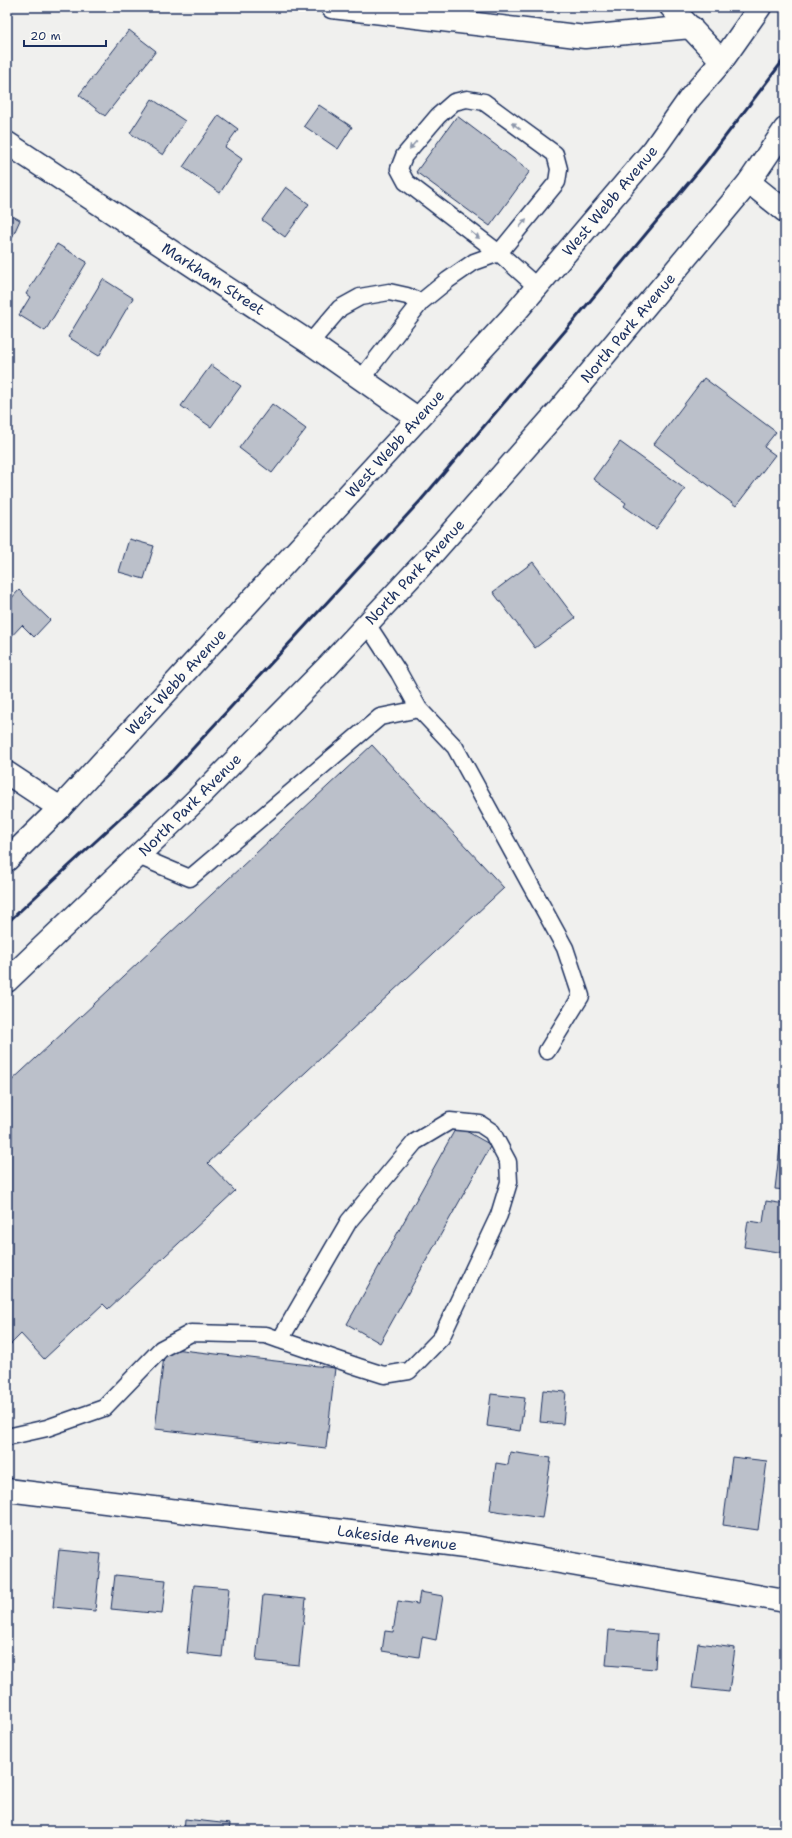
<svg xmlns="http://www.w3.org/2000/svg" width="792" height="1838" font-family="'Shantell Sans',sans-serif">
<rect width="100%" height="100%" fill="#f0f0ee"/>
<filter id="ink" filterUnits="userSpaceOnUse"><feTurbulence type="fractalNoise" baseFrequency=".025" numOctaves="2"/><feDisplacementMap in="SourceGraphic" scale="8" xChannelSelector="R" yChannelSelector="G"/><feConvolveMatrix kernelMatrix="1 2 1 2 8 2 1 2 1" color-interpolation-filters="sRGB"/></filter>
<g filter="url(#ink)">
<path fill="#bbc0ca" stroke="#1b2f5e" d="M 129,30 L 156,51 L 105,116 L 79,95 Z
M 152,99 L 185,121 L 163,155 L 130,133 Z
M 319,105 L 352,127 L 338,149 L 304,126 Z
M 219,115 L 238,129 L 225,147 L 242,159 L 220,193 L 183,167 Z
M 457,116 L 530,171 L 490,226 L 416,172 Z
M 286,187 L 309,204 L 285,237 L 262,220 Z
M 7,213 L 20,220 L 7,249 Z
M 57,244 L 87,262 L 45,331 L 19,315 L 30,297 L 26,294 Z
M 103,279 L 133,298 L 99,356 L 68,337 Z
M 211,365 L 241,386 L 211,427 L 181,406 Z
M 704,378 L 776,432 L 764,447 L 775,455 L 736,506 L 654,444 Z
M 272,404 L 306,429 L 272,473 L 239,448 Z
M 620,442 L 685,489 L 656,529 L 624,506 L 626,503 L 593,479 Z
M 129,539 L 154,546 L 144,579 L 119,572 Z
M 533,562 L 575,618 L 535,648 L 493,592 Z
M 19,590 L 50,620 L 34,637 L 22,625 L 7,641 L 7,601 L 8,602 Z
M 372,745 L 504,888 L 208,1163 L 235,1191 L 108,1309 L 103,1304 L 44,1359 L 21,1334 L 7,1348 L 7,1085 Z
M 457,1126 L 491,1145 L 380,1343 L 347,1324 Z
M 780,1146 L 785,1147 L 785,1190 L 775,1189 Z
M 766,1201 L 785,1204 L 785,1253 L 744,1247 L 748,1221 L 763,1223 Z
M 165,1348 L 335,1368 L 326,1448 L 155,1429 Z
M 543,1390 L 566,1392 L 563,1424 L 540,1422 Z
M 491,1394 L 525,1398 L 520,1431 L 487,1426 Z
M 510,1452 L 551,1458 L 542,1518 L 490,1510 L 496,1463 L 508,1465 Z
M 732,1457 L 767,1461 L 758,1530 L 723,1525 Z
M 59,1550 L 101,1554 L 95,1611 L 53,1607 Z
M 115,1575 L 166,1580 L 162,1614 L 111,1609 Z
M 194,1585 L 229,1588 L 222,1657 L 187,1653 Z
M 420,1592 L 443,1596 L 436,1640 L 422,1637 L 419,1657 L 382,1651 L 385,1631 L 393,1632 L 398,1601 L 418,1604 Z
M 263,1595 L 306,1599 L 299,1665 L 256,1661 Z
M 609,1630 L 657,1634 L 655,1669 L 606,1665 Z
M 698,1643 L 735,1648 L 729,1692 L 692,1688 Z
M 785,1680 L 785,1704 L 783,1703 Z
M 185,1819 L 230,1824 L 229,1831 L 184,1831 Z"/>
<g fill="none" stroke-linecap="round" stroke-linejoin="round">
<defs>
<path id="service" d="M 310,343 L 340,308 L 360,297 L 389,292 L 407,296 L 421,302
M 361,379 L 421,302 L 448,280 L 474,262 L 499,253 L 557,182 L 559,169 L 555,154 L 484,102 L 467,99 L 454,102 L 438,116 L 404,156 L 399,169 L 406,182 L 499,253 L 537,287
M 367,624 L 399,673 L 419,709 L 455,747 L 565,948 L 581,996 L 547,1051
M 138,856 L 190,878 L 380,717 L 419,709
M 7,1437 L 47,1428 L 104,1408 L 161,1349 L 191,1333 L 266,1335 L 280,1340 L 359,1367 L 384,1375 L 409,1371 L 441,1338 L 499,1215 L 509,1182 L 508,1162 L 492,1132 L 480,1124 L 450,1121 L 415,1142 L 349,1221 L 280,1340"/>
<path id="minor" d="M 332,7 L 585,37 L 691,27
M 671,7 L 722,61
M 7,143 L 310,343 L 417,418
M 749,182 L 785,211
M 7,773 L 60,808"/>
<path id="tertiary" d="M 7,981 L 193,803 L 328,666 L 434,552 L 559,410 L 749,182 L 785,129
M 7,1490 L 474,1547 L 785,1601"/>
<path id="trunk" d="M 7,860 L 60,808 L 509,320 L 654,149 L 690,98 L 722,61 L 760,7"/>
</defs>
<use href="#service" stroke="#1b2f5e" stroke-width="19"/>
<use href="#minor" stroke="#1b2f5e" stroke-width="25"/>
<use href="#tertiary" stroke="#1b2f5e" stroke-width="25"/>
<use href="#trunk" stroke="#1b2f5e" stroke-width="25"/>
<use href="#service" stroke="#fdfcf7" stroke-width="16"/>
<use href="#minor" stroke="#fdfcf7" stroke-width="22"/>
<use href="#tertiary" stroke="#fdfcf7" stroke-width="22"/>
<use href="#trunk" stroke="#fdfcf7" stroke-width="22"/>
<path stroke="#1b2f5e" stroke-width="3" d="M 7,923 L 173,770 L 421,500 L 571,324 L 705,163 L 785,58"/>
</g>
<defs><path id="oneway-solid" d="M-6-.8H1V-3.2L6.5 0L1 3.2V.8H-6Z"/></defs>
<g fill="#8c96aa">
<use href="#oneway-solid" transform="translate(516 126) rotate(-143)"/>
<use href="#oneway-solid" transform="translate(413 145) rotate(131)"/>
<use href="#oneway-solid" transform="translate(523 223) rotate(-51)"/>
<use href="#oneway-solid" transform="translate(475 235) rotate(38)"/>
</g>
</g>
<g text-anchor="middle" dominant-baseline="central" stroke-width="4" stroke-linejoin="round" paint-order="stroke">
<g font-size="15" fill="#1b2f5e" stroke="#fdfcf7">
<text transform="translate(610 201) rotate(-50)">West Webb Avenue</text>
<text transform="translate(213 279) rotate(33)">Markham Street</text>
<text transform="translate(628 328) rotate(-50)">North Park Avenue</text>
<text transform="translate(395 444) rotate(-48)">West Webb Avenue</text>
<text transform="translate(415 572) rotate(-47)">North Park Avenue</text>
<text transform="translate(176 682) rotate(-47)">West Webb Avenue</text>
<text transform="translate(190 805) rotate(-45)">North Park Avenue</text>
<text transform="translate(397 1538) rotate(7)">Lakeside Avenue</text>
</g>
</g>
<rect width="792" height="1838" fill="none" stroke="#fdfcf7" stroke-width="24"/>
<rect x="12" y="12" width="768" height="1814" fill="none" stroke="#1b2f5e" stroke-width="1.5" filter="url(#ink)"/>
<path d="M24 40v6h82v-6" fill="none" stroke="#1b2f5e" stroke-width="2"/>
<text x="30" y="40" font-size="12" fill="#1b2f5e" stroke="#fdfcf7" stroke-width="3" paint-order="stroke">20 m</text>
</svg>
